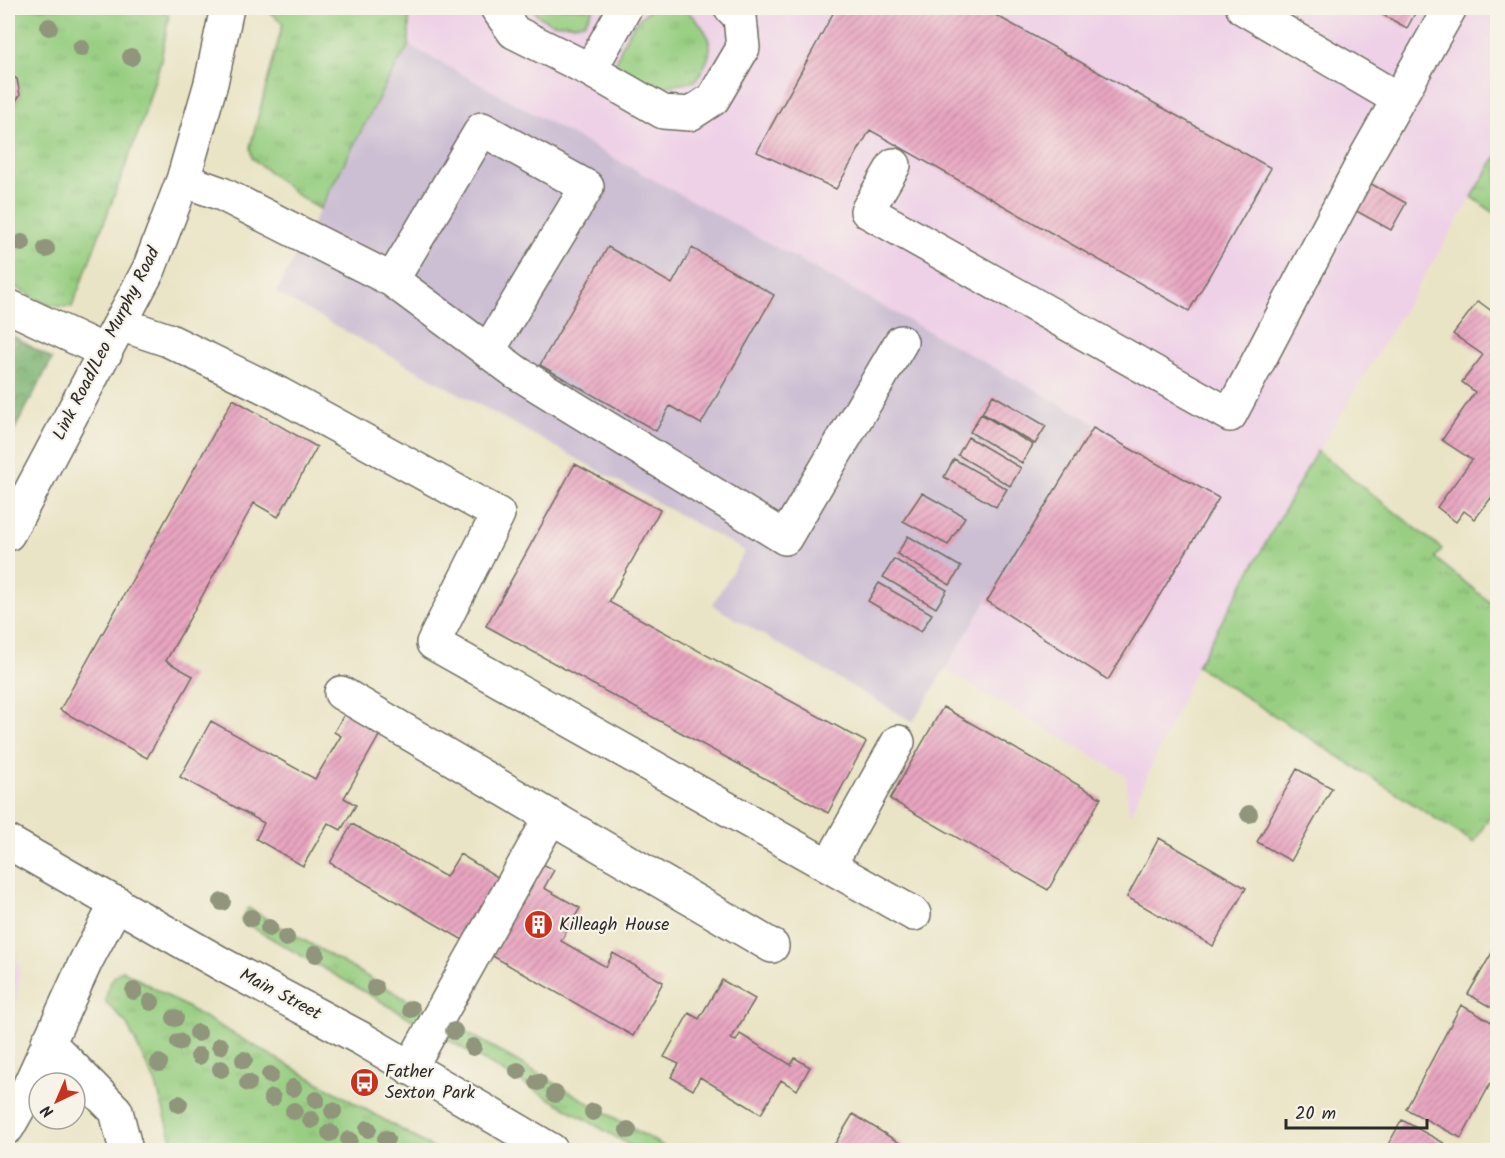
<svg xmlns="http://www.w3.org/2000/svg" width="1505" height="1158" font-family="Kalam,sans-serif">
<defs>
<pattern id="grass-tufts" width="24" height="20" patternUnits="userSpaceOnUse" patternTransform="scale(1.5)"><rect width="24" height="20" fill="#97ce81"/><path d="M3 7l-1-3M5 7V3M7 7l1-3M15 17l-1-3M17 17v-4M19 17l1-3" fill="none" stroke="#82b170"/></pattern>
<pattern id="forest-crowns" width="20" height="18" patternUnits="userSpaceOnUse" patternTransform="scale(1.5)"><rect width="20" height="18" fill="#79b16f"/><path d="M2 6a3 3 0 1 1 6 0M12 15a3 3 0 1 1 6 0" fill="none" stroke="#63905b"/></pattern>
<pattern id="building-hatch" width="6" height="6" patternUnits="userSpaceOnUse" patternTransform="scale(1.5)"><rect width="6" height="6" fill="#e9a5c1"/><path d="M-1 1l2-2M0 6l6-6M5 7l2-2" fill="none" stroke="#bd879d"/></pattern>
</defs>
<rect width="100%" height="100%" fill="#f7f3e8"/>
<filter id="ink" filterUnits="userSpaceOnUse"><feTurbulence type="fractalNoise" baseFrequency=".0167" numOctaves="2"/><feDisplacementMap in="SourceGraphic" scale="12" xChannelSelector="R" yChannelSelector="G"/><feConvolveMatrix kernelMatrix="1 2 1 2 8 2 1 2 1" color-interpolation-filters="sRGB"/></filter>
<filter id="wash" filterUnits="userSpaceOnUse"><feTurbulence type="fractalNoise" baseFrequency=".008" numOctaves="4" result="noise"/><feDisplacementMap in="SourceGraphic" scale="24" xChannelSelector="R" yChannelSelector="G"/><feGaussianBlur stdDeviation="1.35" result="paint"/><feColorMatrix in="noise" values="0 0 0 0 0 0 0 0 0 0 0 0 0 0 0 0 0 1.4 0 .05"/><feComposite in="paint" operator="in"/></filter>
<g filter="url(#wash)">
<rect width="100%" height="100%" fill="#eae4c6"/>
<path fill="#eed0e7" d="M 285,8 L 1497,8 L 1497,156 L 1313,460 L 1197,666 L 1129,816 L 1126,776 L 945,670 L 1095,423 L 409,45 Z
M 8,930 L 20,971 L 16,1001 L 8,1025 Z"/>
<path fill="#ccbed3" d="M 409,45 L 1095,423 L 913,722 L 712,605 L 745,551 L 276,293 L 388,80 Z"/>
<path fill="url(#grass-tufts)" stroke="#617c56" stroke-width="1.5" d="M 8,8 L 157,8 L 169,15 L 161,60 L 141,125 L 72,307 L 50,306 L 8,283 L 8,109 L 12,107 L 20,95 L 17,79 L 8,74 Z
M 264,8 L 413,8 L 409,15 L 409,45 L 388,80 L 320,209 L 296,194 L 252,158 L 250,147 L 283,23 Z
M 532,8 L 594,8 L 584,23 C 562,25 545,27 532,8 Z
M 653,8 L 684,8 C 714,36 719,47 695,81 C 664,88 637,94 615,65 C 622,43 632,20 653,8 Z
M 1497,155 L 1497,215 L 1472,197 Z
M 1317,451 L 1442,549 L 1435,558 L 1497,608 L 1497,803 L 1474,843 L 1197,666 Z
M 248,908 L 427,1011 L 420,1024 L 241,921 Z
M 122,970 L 414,1137 L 436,1150 L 175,1150 L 156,1084 L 126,1023 L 106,1002 C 107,988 110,978 122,970 Z
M 446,1020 L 670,1150 L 638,1150 L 438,1034 Z"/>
<path fill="url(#forest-crowns)" stroke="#526e4d" stroke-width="1.5" d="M 8,333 L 52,359 L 8,442 Z"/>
<g id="blocks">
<path fill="url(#building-hatch)" d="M 836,8 L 983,8 L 1271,168 L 1189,311 L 870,130 L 836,189 L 757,152 Z
M 1370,8 L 1418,8 L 1407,28 Z
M 8,74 L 17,79 L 20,95 L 12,107 L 8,109 Z
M 1364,180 L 1406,203 L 1391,230 L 1349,207 Z
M 608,247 L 672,284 L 692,248 L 774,295 L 701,424 L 670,406 L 656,431 L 540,365 Z
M 1478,301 L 1497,315 L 1497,427 L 1496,429 L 1497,431 L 1497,503 L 1491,498 L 1475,519 L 1464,511 L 1456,522 L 1437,507 L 1472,460 L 1442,440 L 1475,392 L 1462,382 L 1483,355 L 1453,334 Z
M 993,395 L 1046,426 L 1035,444 L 982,413 Z
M 233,399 L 317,447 L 278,517 L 254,503 L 166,661 L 193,676 L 147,758 L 60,710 Z
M 981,414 L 1033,445 L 1022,463 L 970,432 Z
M 1093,428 L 1219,498 L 1108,680 L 987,601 Z
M 968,437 L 1021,468 L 1010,486 L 958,455 Z
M 954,459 L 1007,489 L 996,507 L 944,477 Z
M 575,464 L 660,510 L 609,602 L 866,742 L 828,813 L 486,626 Z
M 922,493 L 965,517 L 948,545 L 903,521 Z
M 908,536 L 961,567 L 950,585 L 897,554 Z
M 894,559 L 947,590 L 936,608 L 883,577 Z
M 879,583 L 932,614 L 921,632 L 868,601 Z
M 349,706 L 384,727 L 344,798 L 356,805 L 341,830 L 328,823 L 303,866 L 256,839 L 264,823 L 180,777 L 211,721 L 315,779 L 341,736 L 334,732 Z
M 943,707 L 1101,798 L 1048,890 L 890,799 Z
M 1297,769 L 1332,788 L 1291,861 L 1257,842 Z
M 352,824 L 446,877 L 460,854 L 504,881 L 468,943 L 330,863 Z
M 1159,838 L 1246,888 L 1213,946 L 1127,897 Z
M 541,863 L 554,870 L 544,888 L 580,908 L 561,941 L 606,967 L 613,953 L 663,982 L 633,1036 L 489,954 Z
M 1497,944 L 1497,1011 L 1468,994 Z
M 722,980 L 755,999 L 731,1039 L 736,1041 L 740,1034 L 791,1065 L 795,1058 L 810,1067 L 797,1090 L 781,1080 L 761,1114 L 700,1077 L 693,1090 L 671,1077 L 679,1064 L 664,1057 L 689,1013 L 699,1019 Z
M 1461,1005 L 1497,1025 L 1497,1071 L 1461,1138 L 1406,1109 Z
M 853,1114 L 911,1150 L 831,1150 Z
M 1402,1120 L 1453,1148 L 1452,1150 L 1385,1150 Z"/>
</g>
</g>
<g filter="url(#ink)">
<use href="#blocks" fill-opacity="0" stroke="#6e6c61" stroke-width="1.5"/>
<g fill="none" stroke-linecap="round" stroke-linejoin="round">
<defs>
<path id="minor" d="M 497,8 L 514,32 L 590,70 L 663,112 L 690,114 L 713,99 L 743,48 L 740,17 L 731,8
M 1243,8 L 1398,99
M 590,70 L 625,8
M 894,165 L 867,211 L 1230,415 L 1368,153 L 1450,8
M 183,180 L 222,194 L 392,280 L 516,372 L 785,538 L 901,342
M 392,280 L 482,129 L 587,187 L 488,351
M 8,306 L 106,352
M 120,324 L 168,340 L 279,394 L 498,514 L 433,643 L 914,914
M 8,534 L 149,269 L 183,180 L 211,83 L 227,8
M 341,693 L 551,817 L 410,1068
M 551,817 L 772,946
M 829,866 L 898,742
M 48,1042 L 116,1111 L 126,1150
M 8,1127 L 22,1102 L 86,961 L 117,903"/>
<path id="major" d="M 8,842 L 225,966 L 362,1039 L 551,1150"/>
</defs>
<use href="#minor" stroke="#6e6c61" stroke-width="36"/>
<use href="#major" stroke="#6e6c61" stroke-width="36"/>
<use href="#minor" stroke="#fff" stroke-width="33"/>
<use href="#major" stroke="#fff" stroke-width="33"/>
</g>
<g fill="#90957c">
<circle cx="49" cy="27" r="9"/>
<circle cx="81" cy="48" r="9"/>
<circle cx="131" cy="57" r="9"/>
<circle cx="22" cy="243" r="9"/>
<circle cx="46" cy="249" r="9"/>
<circle cx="1249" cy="814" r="9"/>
<circle cx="222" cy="902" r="9"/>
<circle cx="251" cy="918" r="9"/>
<circle cx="269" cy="928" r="9"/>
<circle cx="286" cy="938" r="9"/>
<circle cx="316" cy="954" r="9"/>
<circle cx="375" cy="988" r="9"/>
<circle cx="134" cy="991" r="9"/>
<circle cx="151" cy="1002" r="9"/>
<circle cx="411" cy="1009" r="9"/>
<circle cx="175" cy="1018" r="9"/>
<circle cx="454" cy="1031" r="9"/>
<circle cx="198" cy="1033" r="9"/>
<circle cx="179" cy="1042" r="9"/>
<circle cx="220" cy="1046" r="9"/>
<circle cx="473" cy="1047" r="9"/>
<circle cx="199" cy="1056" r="9"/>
<circle cx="244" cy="1060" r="9"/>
<circle cx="159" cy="1063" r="9"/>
<circle cx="221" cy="1069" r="9"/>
<circle cx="518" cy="1071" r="9"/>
<circle cx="270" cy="1075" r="9"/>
<circle cx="538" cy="1082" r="9"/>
<circle cx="248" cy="1083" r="9"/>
<circle cx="293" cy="1088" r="9"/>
<circle cx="555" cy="1094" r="9"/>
<circle cx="272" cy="1098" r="9"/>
<circle cx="316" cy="1100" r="9"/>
<circle cx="179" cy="1104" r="9"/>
<circle cx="294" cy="1111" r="9"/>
<circle cx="333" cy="1111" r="9"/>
<circle cx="593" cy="1112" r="9"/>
<circle cx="311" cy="1120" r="9"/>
<circle cx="368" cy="1129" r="9"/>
<circle cx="628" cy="1130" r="9"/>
<circle cx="330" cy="1133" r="9"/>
<circle cx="386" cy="1139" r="9"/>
<circle cx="349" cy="1140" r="9"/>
</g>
</g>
<defs>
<symbol id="building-disc" viewBox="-11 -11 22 22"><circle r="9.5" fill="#c8321e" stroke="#f7f3e8"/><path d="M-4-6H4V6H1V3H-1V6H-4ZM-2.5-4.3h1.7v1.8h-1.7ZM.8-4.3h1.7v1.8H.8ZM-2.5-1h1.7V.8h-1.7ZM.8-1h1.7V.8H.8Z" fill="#fff"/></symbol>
<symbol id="bus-disc" viewBox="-11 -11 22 22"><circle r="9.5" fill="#c8321e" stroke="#f7f3e8"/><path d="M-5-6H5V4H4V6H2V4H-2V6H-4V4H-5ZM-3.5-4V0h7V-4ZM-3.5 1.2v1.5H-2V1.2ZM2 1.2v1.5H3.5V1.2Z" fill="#fff"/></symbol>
</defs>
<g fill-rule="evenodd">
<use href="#building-disc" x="522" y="908" width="33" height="33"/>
<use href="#bus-disc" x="348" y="1066" width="33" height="33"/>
</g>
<g text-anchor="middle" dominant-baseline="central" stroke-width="4.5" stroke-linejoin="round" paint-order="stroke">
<g font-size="18" fill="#2b2b2b" stroke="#f7f3e8">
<text transform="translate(107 344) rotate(-63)">Link Road/Leo Murphy Road</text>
<text transform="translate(280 995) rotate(28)">Main Street</text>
</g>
<g font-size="18" fill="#2b2b2b" stroke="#f7f3e8" text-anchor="start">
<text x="559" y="925">Killeagh House</text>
<text x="385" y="1072">Father<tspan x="385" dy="21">Sexton Park</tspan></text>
</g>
</g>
<rect width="1505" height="1158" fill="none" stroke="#f7f3e8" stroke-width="30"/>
<g transform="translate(57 1101) rotate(224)"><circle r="28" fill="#f7f3e8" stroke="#a5a39c" stroke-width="1.5"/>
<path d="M0-4.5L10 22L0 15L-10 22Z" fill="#c8321e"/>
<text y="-9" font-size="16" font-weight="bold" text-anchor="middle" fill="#2b2b2b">N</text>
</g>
<path d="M1286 1119v9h141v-9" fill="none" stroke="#2b2b2b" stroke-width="3"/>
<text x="1295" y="1119" font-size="18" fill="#2b2b2b" stroke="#f7f3e8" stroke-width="4.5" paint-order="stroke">20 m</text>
</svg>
